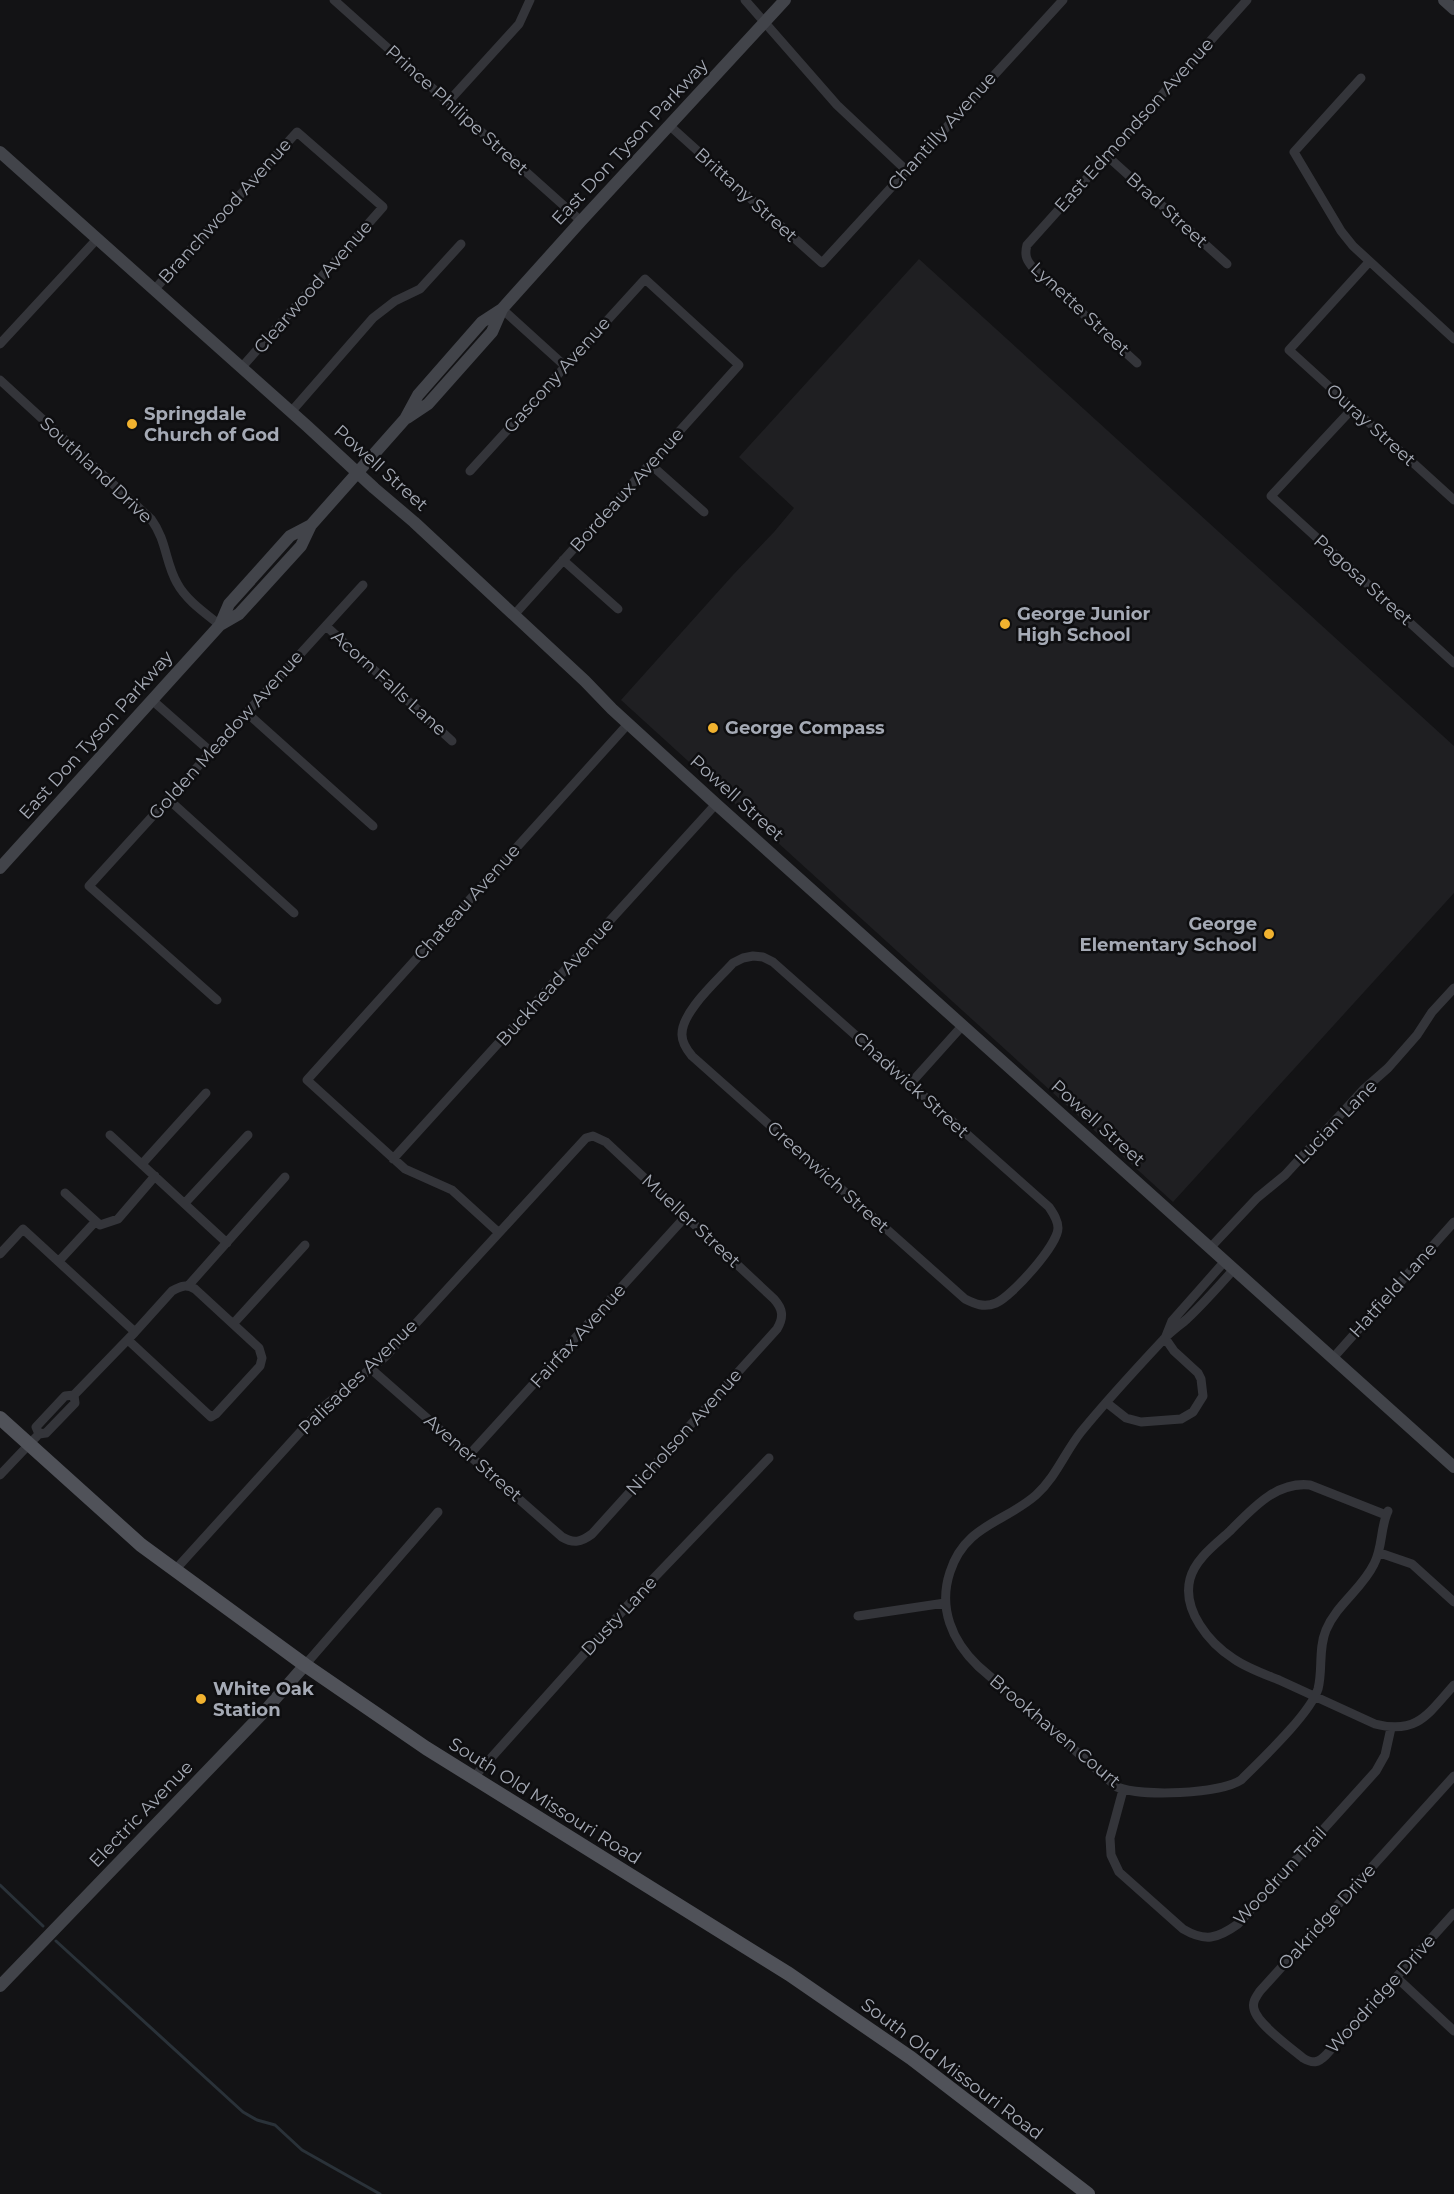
<svg xmlns="http://www.w3.org/2000/svg" width="1454" height="2194" font-family="Montserrat,sans-serif">
<rect width="100%" height="100%" fill="#131315"/>
<path fill="#1f1f22" d="M 919,259 L 1454,746 L 1454,893 L 1173,1202 L 621,700 L 733,575 L 774,532 L 794,508 L 739,457 Z"/>
<g fill="none" stroke-linecap="round" stroke-linejoin="round">
<path stroke="#2a3239" stroke-width="3" d="M 0,1885 L 43,1926
M 56,1941 L 243,2112 L 257,2120 L 275,2125 L 302,2150 L 380,2194"/>
<path stroke="#34353a" stroke-width="9" d="M 334,0 L 581,221
M 745,0 L 837,105 L 906,170
M 1361,78 L 1294,152 L 1341,231 L 1353,246 L 1454,339
M 448,102 L 519,24 L 530,0
M 670,126 L 822,263 L 1063,0
M 1106,155 L 1227,264
M 1369,262 L 1289,350 L 1454,500
M 154,290 L 297,132 L 383,207 L 242,367
M 502,309 L 565,366
M 0,344 L 97,239
M 1137,363 L 1034,269 C 1027,261 1024,256 1027,245 L 1247,0
M 0,380 L 151,519 C 167,541 165,562 177,583 C 186,600 205,613 220,625
M 1353,408 L 1271,496 L 1454,663
M 291,412 L 373,318 L 395,301 L 420,289 L 461,244
M 650,464 L 704,512
M 470,471 L 645,279 L 739,365 L 514,615
M 563,560 L 618,609
M 326,626 L 452,741
M 152,700 L 211,752
M 247,713 L 373,826
M 168,799 L 294,913
M 753,956 L 763,957 L 773,962 L 1049,1207 C 1053,1213 1058,1220 1058,1228 C 1058,1245 1011,1297 996,1303 C 984,1308 975,1304 965,1299 L 692,1056 C 687,1050 682,1043 682,1035 C 681,1012 718,980 733,963 L 743,958 Z
M 217,1000 L 89,886 L 363,585
M 910,1084 L 963,1025
M 110,1135 L 227,1243
M 393,1159 L 716,804
M 142,1164 L 206,1093
M 65,1193 L 100,1225 L 118,1219 L 155,1176
M 185,1203 L 248,1135
M 498,1232 L 452,1190 L 405,1169 L 307,1080 L 628,724
M 1210,1248 L 1257,1198 L 1285,1175 L 1363,1090 L 1388,1068 L 1417,1035 L 1432,1012 L 1454,988
M 0,1254 L 23,1229 L 135,1332 L 74,1395
M 59,1261 L 95,1222
M 1234,1269 C 1219,1286 1204,1303 1187,1319 C 1179,1326 1170,1332 1163,1340 C 1135,1370 1107,1400 1081,1432 C 1065,1452 1056,1477 1036,1495 C 1004,1523 965,1525 950,1572 C 938,1608 952,1641 978,1666 L 1117,1787 C 1142,1797 1219,1794 1241,1780 C 1261,1760 1310,1714 1318,1689 C 1323,1670 1318,1649 1326,1630 C 1337,1604 1362,1589 1374,1564 C 1383,1547 1380,1528 1388,1511
M 188,1286 L 285,1177
M 233,1324 L 305,1245
M 1166,1336 L 1172,1321 L 1225,1261
M 128,1340 L 211,1417 L 216,1414 L 260,1366 L 262,1358 L 259,1348 L 195,1289 C 186,1284 181,1286 172,1291 L 135,1332
M 1333,1358 L 1454,1222
M 1107,1403 L 1126,1418 L 1141,1422 L 1181,1419 L 1193,1412 L 1203,1396 L 1201,1379 L 1198,1373 L 1174,1351 L 1165,1338
M 469,1455 L 686,1216
M 0,1475 L 39,1434 L 46,1433 L 75,1403 L 74,1395 L 65,1396 L 36,1427 L 39,1434
M 1386,1515 L 1310,1485 C 1276,1481 1252,1509 1230,1531 C 1216,1544 1195,1559 1190,1579 C 1182,1610 1209,1643 1234,1659 C 1247,1668 1264,1674 1279,1680 C 1311,1695 1343,1709 1375,1724 C 1417,1735 1428,1714 1454,1685
M 1380,1553 L 1412,1564 L 1454,1602
M 175,1570 L 322,1408 L 385,1357 L 586,1138 L 593,1136 L 606,1142 L 774,1299 C 783,1309 784,1317 777,1329 L 592,1534 C 581,1542 574,1544 562,1537 L 371,1369
M 858,1616 L 945,1603
M 305,1665 L 438,1512
M 1454,1776 L 1260,1991 C 1256,1997 1252,2002 1254,2009 C 1257,2024 1291,2048 1303,2058 C 1313,2064 1318,2063 1326,2055 L 1454,1913
M 474,1777 L 628,1605 L 769,1458
M 1123,1790 L 1110,1838 L 1111,1855 L 1119,1872 L 1183,1929 C 1205,1942 1217,1939 1238,1924 L 1376,1771 L 1385,1755 L 1391,1728
M 1396,1977 L 1454,2031"/>
<path stroke="#42444a" stroke-width="12" d="M 1444,0 L 1454,9
M 0,152 L 307,426 L 374,488 L 414,522 L 585,681 L 612,709 L 716,804 L 1454,1467
M 407,418 L 428,404 L 492,332 L 502,309
M 220,625 L 229,604 L 290,536 L 311,525
M 0,868 L 220,625 L 239,614 L 301,546 L 311,525 L 405,419 L 418,395 L 482,322 L 502,309 L 581,221 L 785,0
M 0,1986 L 262,1714 L 305,1665"/>
<path stroke="#505259" stroke-width="14" d="M 0,1418 L 141,1545 L 305,1665 L 426,1748 L 789,1974 L 911,2058 L 1088,2194"/>
</g>
<g fill="#f1b22f" stroke="#0e0e10" stroke-width="2">
<circle cx="132" cy="424" r="6"/>
<circle cx="1005" cy="624" r="6"/>
<circle cx="713" cy="728" r="6"/>
<circle cx="1269" cy="934" r="6"/>
<circle cx="201" cy="1699" r="6"/>
</g>
<g text-anchor="middle" dominant-baseline="central" stroke-width="5" stroke-linejoin="round" paint-order="stroke">
<g font-size="18" fill="#a5aab5" stroke="#0e0e10">
<text transform="translate(457 110) rotate(42)">Prince Philipe Street</text>
<text transform="translate(1134 125) rotate(-48)">East Edmondson Avenue</text>
<text transform="translate(942 131) rotate(-48)">Chantilly Avenue</text>
<text transform="translate(630 142) rotate(-47)">East Don Tyson Parkway</text>
<text transform="translate(746 195) rotate(42)">Brittany Street</text>
<text transform="translate(1167 210) rotate(42)">Brad Street</text>
<text transform="translate(225 211) rotate(-48)">Branchwood Avenue</text>
<text transform="translate(313 287) rotate(-49)">Clearwood Avenue</text>
<text transform="translate(1080 309) rotate(43)">Lynette Street</text>
<text transform="translate(557 375) rotate(-48)">Gascony Avenue</text>
<text transform="translate(1371 425) rotate(42)">Ouray Street</text>
<text transform="translate(381 468) rotate(42)">Powell Street</text>
<text transform="translate(96 470) rotate(43)">Southland Drive</text>
<text transform="translate(627 490) rotate(-48)">Bordeaux Avenue</text>
<text transform="translate(1363 580) rotate(42)">Pagosa Street</text>
<text transform="translate(389 683) rotate(42)">Acorn Falls Lane</text>
<text transform="translate(96 735) rotate(-48)">East Don Tyson Parkway</text>
<text transform="translate(226 735) rotate(-48)">Golden Meadow Avenue</text>
<text transform="translate(737 798) rotate(42)">Powell Street</text>
<text transform="translate(467 902) rotate(-48)">Chateau Avenue</text>
<text transform="translate(555 982) rotate(-48)">Buckhead Avenue</text>
<text transform="translate(911 1085) rotate(42)">Chadwick Street</text>
<text transform="translate(1336 1122) rotate(-46)">Lucian Lane</text>
<text transform="translate(1098 1123) rotate(42)">Powell Street</text>
<text transform="translate(828 1177) rotate(42)">Greenwich Street</text>
<text transform="translate(691 1221) rotate(43)">Mueller Street</text>
<text transform="translate(1393 1290) rotate(-48)">Hatfield Lane</text>
<text transform="translate(578 1336) rotate(-48)">Fairfax Avenue</text>
<text transform="translate(358 1377) rotate(-44)">Palisades Avenue</text>
<text transform="translate(684 1432) rotate(-48)">Nicholson Avenue</text>
<text transform="translate(473 1458) rotate(41)">Avener Street</text>
<text transform="translate(619 1616) rotate(-47)">Dusty Lane</text>
<text transform="translate(1055 1731) rotate(40)">Brookhaven Court</text>
<text transform="translate(545 1801) rotate(32)">South Old Missouri Road</text>
<text transform="translate(141 1814) rotate(-46)">Electric Avenue</text>
<text transform="translate(1280 1876) rotate(-47)">Woodrun Trail</text>
<text transform="translate(1327 1917) rotate(-48)">Oakridge Drive</text>
<text transform="translate(1381 1994) rotate(-48)">Woodridge Drive</text>
<text transform="translate(952 2069) rotate(37)">South Old Missouri Road</text>
</g>
<g font-size="18" font-weight="bold" fill="#a5aab5" stroke="#0e0e10" text-anchor="start">
<text x="144" y="414">Springdale<tspan x="144" dy="21">Church of God</tspan></text>
<text x="1017" y="614">George Junior<tspan x="1017" dy="21">High School</tspan></text>
<text x="725" y="728">George Compass</text>
<text x="1257" y="924" text-anchor="end">George<tspan x="1257" dy="21">Elementary School</tspan></text>
<text x="213" y="1689">White Oak<tspan x="213" dy="21">Station</tspan></text>
</g>
</g>
</svg>
